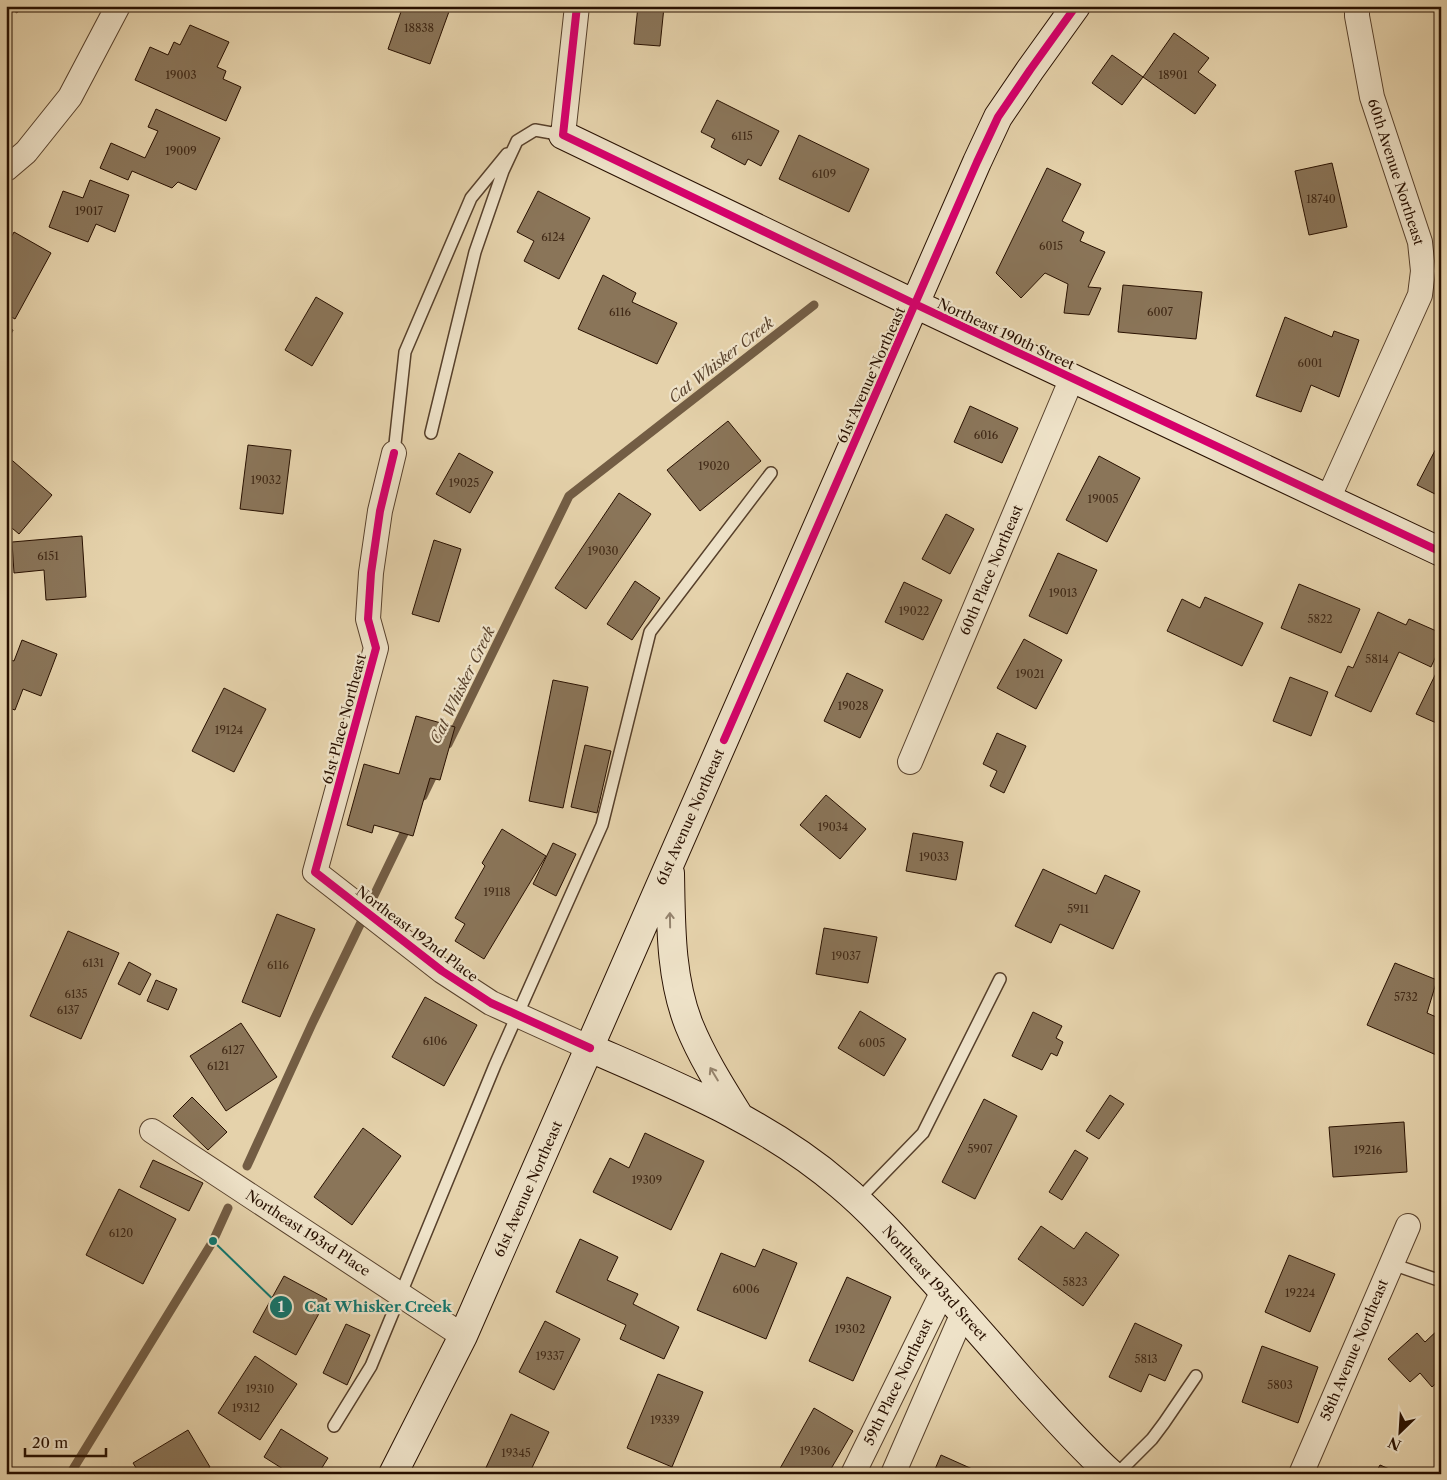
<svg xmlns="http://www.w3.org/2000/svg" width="1447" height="1480" font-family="'Libre Caslon Text',serif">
<rect width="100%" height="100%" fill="#e5d2ab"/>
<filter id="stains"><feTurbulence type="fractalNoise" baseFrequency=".004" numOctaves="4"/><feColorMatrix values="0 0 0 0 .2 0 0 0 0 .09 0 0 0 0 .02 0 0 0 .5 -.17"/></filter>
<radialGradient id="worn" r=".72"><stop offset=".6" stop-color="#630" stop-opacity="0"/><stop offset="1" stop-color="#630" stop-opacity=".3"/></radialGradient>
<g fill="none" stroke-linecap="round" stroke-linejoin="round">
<path stroke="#735d44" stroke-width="9" d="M 448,744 L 569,496 L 814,305
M 423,796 L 436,769
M 247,1166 L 312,1024 L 409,823
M 70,1474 L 213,1241 L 228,1208"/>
</g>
<path fill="#8a7559" stroke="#281000" d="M 6,6 L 21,6 L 17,13 Z
M 403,6 L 451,6 L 430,64 L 388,49 Z
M 638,6 L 664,7 L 660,46 L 634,44 Z
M 190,25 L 229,42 L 217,67 L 226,71 L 223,79 L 241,87 L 226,121 L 135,80 L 150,47 L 168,55 L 174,42 L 180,45 Z
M 1174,33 L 1209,58 L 1198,72 L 1216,85 L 1195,114 L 1143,77 Z
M 6,40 L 11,43 L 6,53 Z
M 1112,55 L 1143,77 L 1122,105 L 1092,83 Z
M 717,100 L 779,131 L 761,166 L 748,159 L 745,165 L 711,147 L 715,139 L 701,132 Z
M 156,109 L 220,138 L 196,190 L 178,182 L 172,188 L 132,171 L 128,180 L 100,168 L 111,143 L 145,158 L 158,131 L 148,127 Z
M 799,135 L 869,169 L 849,212 L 779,179 Z
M 1332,163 L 1347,227 L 1309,235 L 1295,171 Z
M 1047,168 L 1081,184 L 1062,221 L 1084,232 L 1080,241 L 1105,252 L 1088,287 L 1101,288 L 1089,315 L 1064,313 L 1068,284 L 1045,273 L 1021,298 L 996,273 Z
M 90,180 L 129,195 L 115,232 L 96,224 L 88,242 L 49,227 L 63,191 L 83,198 Z
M 538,191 L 590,218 L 559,279 L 524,261 L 534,241 L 517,232 Z
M 14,232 L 51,253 L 15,319 L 6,314 L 6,247 Z
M 603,275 L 636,293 L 632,302 L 677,323 L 657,364 L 578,329 Z
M 1123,285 L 1202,292 L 1196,339 L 1118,332 Z
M 316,297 L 343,313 L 312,366 L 285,350 Z
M 1285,317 L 1332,337 L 1334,331 L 1359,340 L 1339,397 L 1311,385 L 1301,412 L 1256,396 Z
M 6,326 L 13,330 L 6,344 Z
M 970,406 L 1018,428 L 1002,463 L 954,442 Z
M 728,421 L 761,461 L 700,511 L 667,470 Z
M 1441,439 L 1441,497 L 1417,485 Z
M 248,445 L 291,450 L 283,514 L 240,509 Z
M 459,453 L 493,472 L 470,513 L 436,494 Z
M 6,455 L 52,495 L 19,534 L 6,523 Z
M 1099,456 L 1140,478 L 1107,542 L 1066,520 Z
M 619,493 L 651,514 L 586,609 L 555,588 Z
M 946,514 L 974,529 L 950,574 L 922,559 Z
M 82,536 L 86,597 L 46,600 L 44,570 L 14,573 L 12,542 Z
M 434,540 L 461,549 L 439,622 L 412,614 Z
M 1058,553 L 1097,570 L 1067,634 L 1029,616 Z
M 635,581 L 660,598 L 632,640 L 607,624 Z
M 904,582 L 942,600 L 923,640 L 885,622 Z
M 1299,584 L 1360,609 L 1341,653 L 1281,628 Z
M 1205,597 L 1263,623 L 1242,666 L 1167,631 L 1182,599 L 1200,608 Z
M 1378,612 L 1406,625 L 1409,619 L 1441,633 L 1441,645 L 1431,667 L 1399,652 L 1371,712 L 1335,696 L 1348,666 L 1353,668 Z
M 1024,639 L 1062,660 L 1036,709 L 997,688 Z
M 22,640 L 57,654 L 41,696 L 23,689 L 15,710 L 6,707 L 6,658 L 14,661 Z
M 1441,663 L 1441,725 L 1416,714 Z
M 847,673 L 883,690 L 860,738 L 824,721 Z
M 1290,677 L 1328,692 L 1311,736 L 1273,721 Z
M 553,680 L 588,687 L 563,808 L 529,801 Z
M 224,688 L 266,709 L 234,772 L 192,751 Z
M 416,716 L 455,727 L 440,780 L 430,778 L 413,836 L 374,825 L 372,833 L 347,825 L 364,764 L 399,774 Z
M 997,733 L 1026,746 L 1004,793 L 990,786 L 997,771 L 983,764 Z
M 585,745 L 611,751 L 597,813 L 571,807 Z
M 826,795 L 866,829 L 840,859 L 800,825 Z
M 502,829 L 546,856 L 484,959 L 455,941 L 465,924 L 455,918 L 485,866 L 482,863 Z
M 913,833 L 963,842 L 956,880 L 906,871 Z
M 553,843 L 576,854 L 556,896 L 533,884 Z
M 1043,869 L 1096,894 L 1105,875 L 1140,891 L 1113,949 L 1060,924 L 1051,943 L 1015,926 Z
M 277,914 L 315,929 L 280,1017 L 242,1002 Z
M 824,928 L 877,937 L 868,983 L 816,974 Z
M 68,931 L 119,953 L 81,1039 L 30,1016 Z
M 129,962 L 151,974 L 140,995 L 118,984 Z
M 1395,963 L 1437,980 L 1427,1013 L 1441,1019 L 1441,1057 L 1367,1025 Z
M 156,980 L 177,989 L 168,1010 L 147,1001 Z
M 425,997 L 477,1025 L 444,1086 L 392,1057 Z
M 860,1011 L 906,1039 L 884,1076 L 838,1048 Z
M 1033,1012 L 1062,1026 L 1056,1038 L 1063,1042 L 1057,1056 L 1051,1053 L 1042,1070 L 1012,1056 Z
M 241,1023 L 277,1077 L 226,1111 L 190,1056 Z
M 1110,1095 L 1124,1104 L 1099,1139 L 1086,1131 Z
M 192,1097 L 227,1132 L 208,1150 L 173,1116 Z
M 984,1099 L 1017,1116 L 975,1199 L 942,1182 Z
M 1404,1122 L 1407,1172 L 1333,1177 L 1329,1127 Z
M 363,1128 L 401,1156 L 352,1225 L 314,1197 Z
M 645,1133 L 704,1161 L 671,1230 L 593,1192 L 610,1158 L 629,1168 Z
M 1075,1150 L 1088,1158 L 1062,1200 L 1049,1192 Z
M 153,1160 L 203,1183 L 189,1211 L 140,1187 Z
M 119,1189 L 176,1219 L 143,1284 L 86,1255 Z
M 1041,1226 L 1074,1249 L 1086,1232 L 1119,1255 L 1083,1306 L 1018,1259 Z
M 580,1239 L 618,1257 L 607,1280 L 638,1294 L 633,1304 L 679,1327 L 664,1359 L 620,1339 L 626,1325 L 556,1292 Z
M 763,1249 L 797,1263 L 766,1339 L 697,1310 L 721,1253 L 755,1267 Z
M 1289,1255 L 1335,1274 L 1310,1332 L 1265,1312 Z
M 284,1276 L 327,1299 L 296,1355 L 253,1332 Z
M 847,1277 L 891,1297 L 853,1381 L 809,1361 Z
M 545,1321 L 580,1339 L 554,1390 L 519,1372 Z
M 1135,1323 L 1182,1345 L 1165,1381 L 1149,1374 L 1141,1392 L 1109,1377 Z
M 346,1324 L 370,1335 L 347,1385 L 323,1373 Z
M 1441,1327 L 1441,1379 L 1432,1387 L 1420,1373 L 1410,1382 L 1388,1359 L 1417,1333 L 1425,1342 Z
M 1262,1346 L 1318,1367 L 1298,1423 L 1242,1402 Z
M 255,1356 L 297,1384 L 260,1440 L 218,1413 Z
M 658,1374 L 703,1392 L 672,1467 L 627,1448 Z
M 814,1408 L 853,1431 L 828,1474 L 781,1474 L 778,1472 Z
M 511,1414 L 549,1432 L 529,1474 L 483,1474 Z
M 281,1429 L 328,1458 L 318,1474 L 291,1474 L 264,1457 Z
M 188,1430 L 210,1467 L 200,1474 L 140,1474 L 133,1463 Z
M 941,1455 L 979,1472 L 978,1474 L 933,1474 Z
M 1380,1465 L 1401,1474 L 1375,1474 Z"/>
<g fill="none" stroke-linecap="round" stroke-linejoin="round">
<defs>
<path id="lane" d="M 431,433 L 475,252 L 503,171 L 517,141 L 535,130 L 563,135
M 394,453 L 405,352 L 471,198 L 507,154
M 858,1200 L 923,1133 L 1000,979
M 1392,1264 L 1441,1281
M 334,1426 L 371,1366 L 495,1065 L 602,825 L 650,632 L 771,473
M 1117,1474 L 1152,1439 L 1164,1423 L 1196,1376"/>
<path id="street" d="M 563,135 L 577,6
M 6,169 L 26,152 L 70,97 L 118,6
M 394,453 L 380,511 L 371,573 L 368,619 L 376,648 L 315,872 L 442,971 L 491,1003 L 590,1048
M 1328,499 L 1420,295 L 1423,271 L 1420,242 L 1372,97 L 1357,16 L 1357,6
M 910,762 L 1072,378
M 152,1131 L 463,1336
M 853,1474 L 943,1291
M 893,1474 L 963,1313
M 1301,1474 L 1408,1226"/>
<path id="secondary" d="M 563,135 L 915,304 L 1441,552
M 670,873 C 671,923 670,977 689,1025 C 702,1057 721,1087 739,1116
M 590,1048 C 677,1086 767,1122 840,1185 C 870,1210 896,1239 922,1268 C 957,1306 991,1345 1025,1384 C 1053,1415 1080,1446 1111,1474
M 393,1474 L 463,1336 L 977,162 L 998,117 L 1030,70 L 1076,6"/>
</defs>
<use href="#lane" stroke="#57402b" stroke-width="14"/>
<use href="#street" stroke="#57402b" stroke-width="26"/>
<use href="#secondary" stroke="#281000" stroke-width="30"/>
<use href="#lane" stroke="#eee2c8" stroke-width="11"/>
<use href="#street" stroke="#eee2c8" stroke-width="24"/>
<use href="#secondary" stroke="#eee2c8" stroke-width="28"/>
<defs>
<path id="cycleway" d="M 577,6 L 563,135 L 915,304 L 1441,552
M 394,453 L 380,511 L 371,573 L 368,619 L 376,648 L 315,872 L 442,971 L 491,1003 L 590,1048
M 724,740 L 977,162 L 998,117 L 1030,70 L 1076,6"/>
</defs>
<use href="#cycleway" stroke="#eee2c8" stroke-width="11"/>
<use href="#cycleway" stroke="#d6006c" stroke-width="8"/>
</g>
<defs><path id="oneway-shaft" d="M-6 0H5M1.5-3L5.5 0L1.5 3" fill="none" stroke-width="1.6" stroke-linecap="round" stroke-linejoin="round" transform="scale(1.25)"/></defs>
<g stroke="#95846e">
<use href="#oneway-shaft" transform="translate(670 920) rotate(-91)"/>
<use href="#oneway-shaft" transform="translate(714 1074) rotate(-121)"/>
</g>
<g text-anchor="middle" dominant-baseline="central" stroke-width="4.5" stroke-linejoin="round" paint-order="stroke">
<g font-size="11" fill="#402916">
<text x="419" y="28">18838</text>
<text x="181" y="75">19003</text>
<text x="1173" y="75">18901</text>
<text x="742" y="136">6115</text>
<text x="181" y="151">19009</text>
<text x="824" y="174">6109</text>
<text x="1321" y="199">18740</text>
<text x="89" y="211">19017</text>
<text x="553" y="237">6124</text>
<text x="1051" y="246">6015</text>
<text x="620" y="312">6116</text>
<text x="1160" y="312">6007</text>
<text x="1310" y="363">6001</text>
<text x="986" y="435">6016</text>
<text x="714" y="466">19020</text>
<text x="266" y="480">19032</text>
<text x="464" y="483">19025</text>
<text x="1103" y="499">19005</text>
<text x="603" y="551">19030</text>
<text x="48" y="556">6151</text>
<text x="1063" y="593">19013</text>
<text x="914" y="611">19022</text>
<text x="1320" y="619">5822</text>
<text x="1377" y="659">5814</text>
<text x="1030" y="674">19021</text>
<text x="853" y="706">19028</text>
<text x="229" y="730">19124</text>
<text x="833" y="827">19034</text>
<text x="934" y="857">19033</text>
<text x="497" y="892">19118</text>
<text x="1078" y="909">5911</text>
<text x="846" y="956">19037</text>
<text x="93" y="963">6131</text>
<text x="278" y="965">6116</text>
<text x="76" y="994">6135</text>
<text x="1406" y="997">5732</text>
<text x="68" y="1010">6137</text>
<text x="435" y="1041">6106</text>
<text x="872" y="1043">6005</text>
<text x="233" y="1050">6127</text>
<text x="218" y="1066">6121</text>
<text x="980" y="1149">5907</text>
<text x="1368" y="1150">19216</text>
<text x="647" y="1180">19309</text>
<text x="121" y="1233">6120</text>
<text x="1075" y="1282">5823</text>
<text x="746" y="1289">6006</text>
<text x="1300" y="1293">19224</text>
<text x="850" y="1329">19302</text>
<text x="550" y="1356">19337</text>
<text x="1146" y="1359">5813</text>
<text x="1280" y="1385">5803</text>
<text x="260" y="1389">19310</text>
<text x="246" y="1408">19312</text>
<text x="665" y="1420">19339</text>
<text x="815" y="1451">19306</text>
<text x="516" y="1453">19345</text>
</g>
<g font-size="14" fill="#281000" stroke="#eee2c8">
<text transform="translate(1396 172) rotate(72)">60th Avenue Northeast</text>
<text transform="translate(1006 334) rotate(25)">Northeast 190th Street</text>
<text transform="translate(871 375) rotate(-66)">61st Avenue Northeast</text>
<text transform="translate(991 570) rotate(-67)">60th Place Northeast</text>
<text transform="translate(344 719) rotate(-75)">61st Place Northeast</text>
<text transform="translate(690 817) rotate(-66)">61st Avenue Northeast</text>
<text transform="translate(417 934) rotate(37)">Northeast 192nd Place</text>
<text transform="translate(528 1189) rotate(-66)">61st Avenue Northeast</text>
<text transform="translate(308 1233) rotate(33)">Northeast 193rd Place</text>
<text transform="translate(935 1283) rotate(48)">Northeast 193rd Street</text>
<text transform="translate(1354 1350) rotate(-67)">58th Avenue Northeast</text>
<text transform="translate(898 1382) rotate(-64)">59th Place Northeast</text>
</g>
<g font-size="15" font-style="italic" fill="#5a432d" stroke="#eee2c8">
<text transform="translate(721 360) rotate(-38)">Cat Whisker Creek</text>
<text transform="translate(462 685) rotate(-64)">Cat Whisker Creek</text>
</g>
</g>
<path fill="none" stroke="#0f766e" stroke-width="2" d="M213 1241L281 1307"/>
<g fill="#0f766e" stroke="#eee2c8" stroke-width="2">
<circle cx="213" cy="1241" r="5"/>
<circle cx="281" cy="1307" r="12"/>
</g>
<g font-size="15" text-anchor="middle" font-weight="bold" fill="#fff">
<text x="281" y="1312">1</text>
</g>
<g font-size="15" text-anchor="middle" font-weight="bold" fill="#0f766e" stroke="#eee2c8" stroke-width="4.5" stroke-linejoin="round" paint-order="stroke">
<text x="378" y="1312">Cat Whisker Creek</text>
</g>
<rect width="1447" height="1480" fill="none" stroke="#e5d2ab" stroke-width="25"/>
<rect x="8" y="8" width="1432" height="1465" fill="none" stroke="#281000" stroke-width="2.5"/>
<rect x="12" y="12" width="1422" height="1455" fill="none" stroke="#281000"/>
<g transform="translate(1400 1432) rotate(205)" stroke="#eee2c8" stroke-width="4" paint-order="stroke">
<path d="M0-4L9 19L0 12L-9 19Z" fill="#281000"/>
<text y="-8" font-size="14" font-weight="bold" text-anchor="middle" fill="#281000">N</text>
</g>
<path d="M25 1448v8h81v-8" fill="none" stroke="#281000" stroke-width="2.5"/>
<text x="32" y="1448" font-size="15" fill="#281000" stroke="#eee2c8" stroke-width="4" paint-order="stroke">20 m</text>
<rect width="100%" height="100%" filter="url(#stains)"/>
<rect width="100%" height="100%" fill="url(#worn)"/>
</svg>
